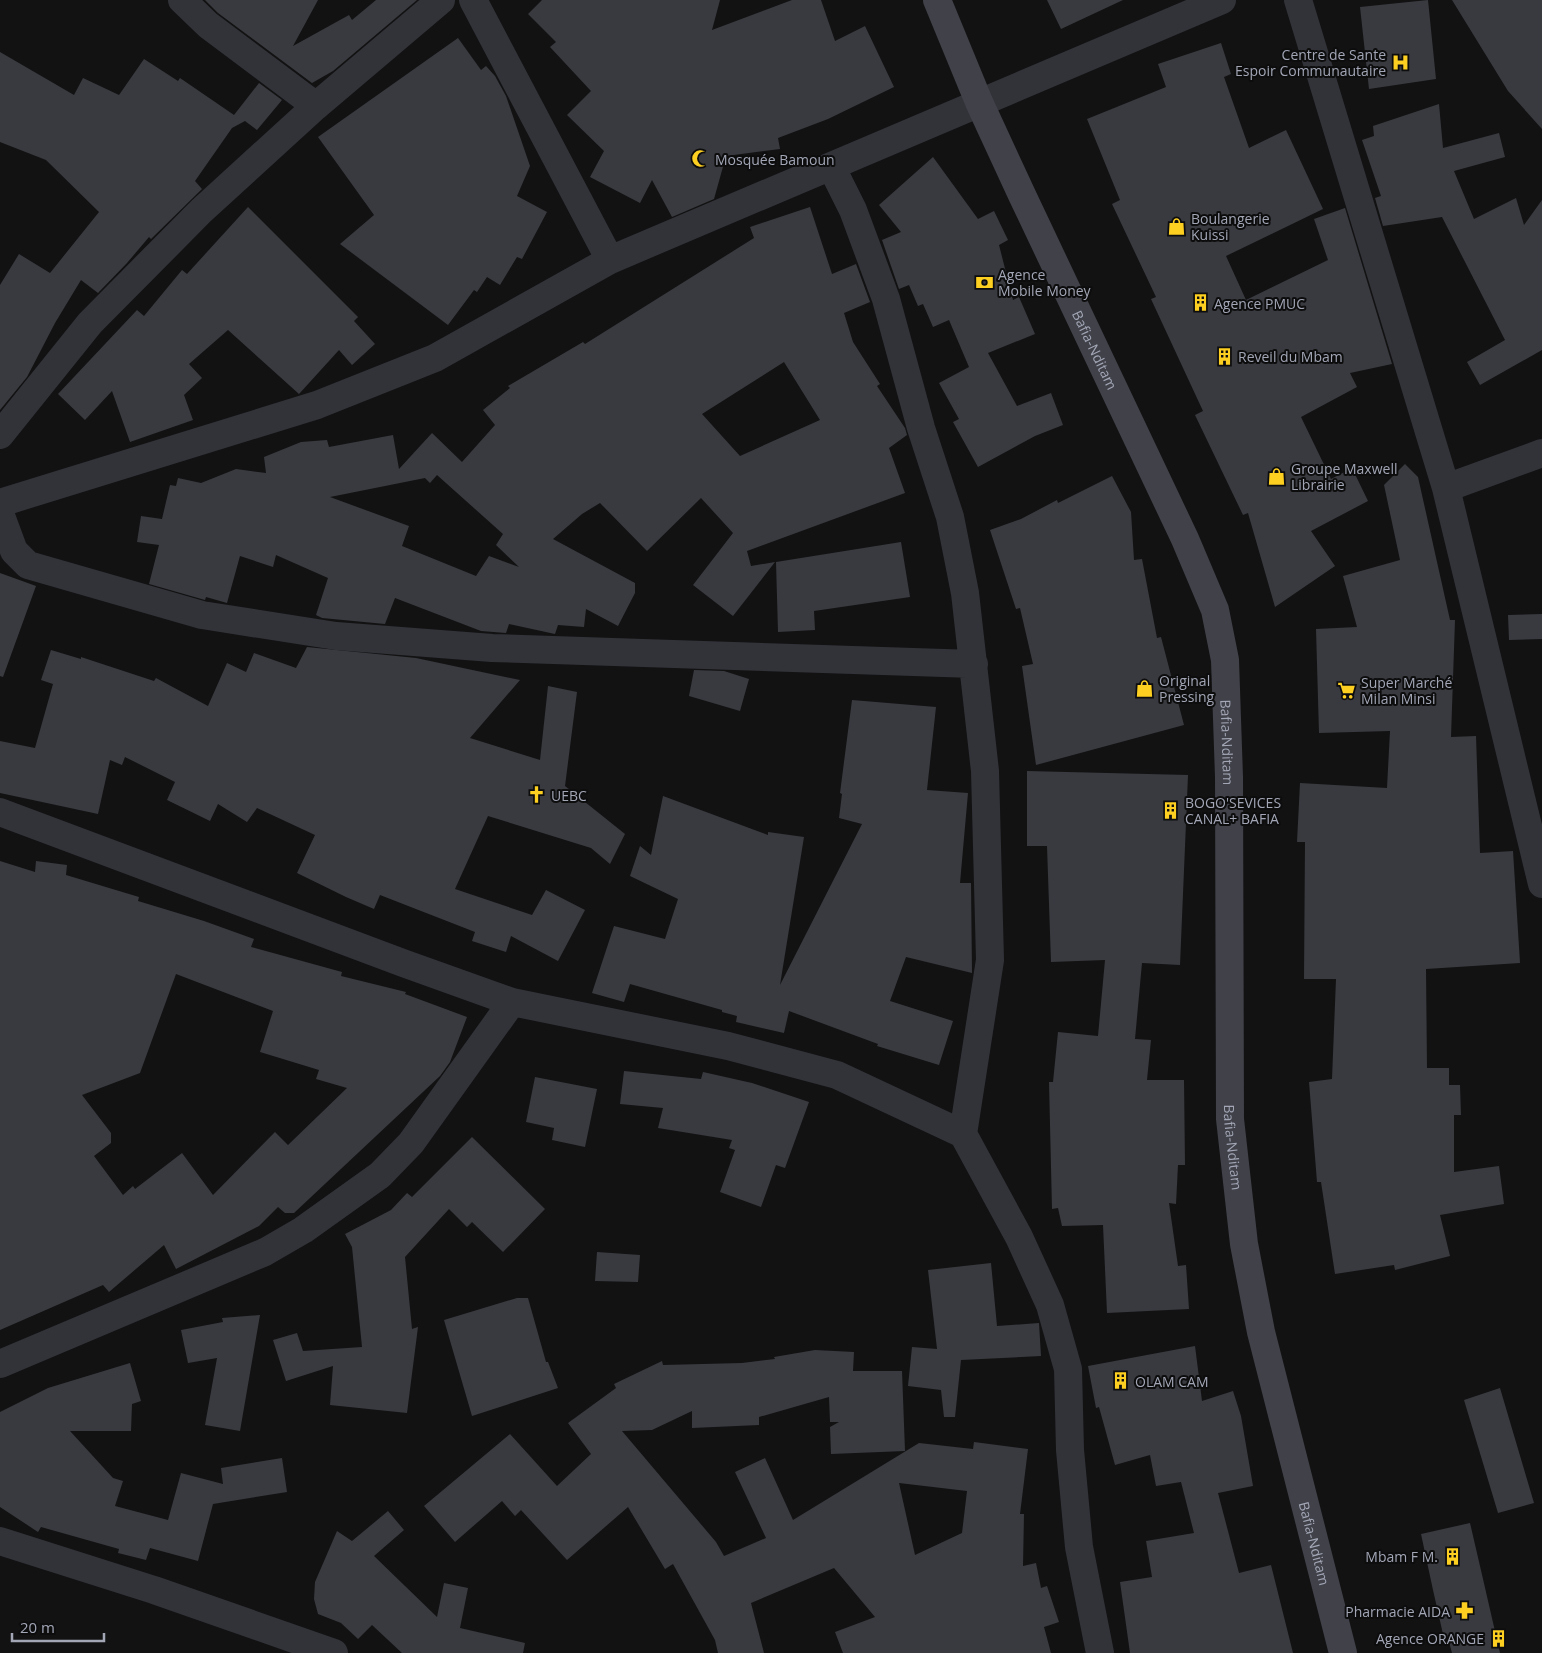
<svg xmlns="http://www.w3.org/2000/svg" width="1542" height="1653" font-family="'Open Sans',sans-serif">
<rect width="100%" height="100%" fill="#121213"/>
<path fill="#393a3f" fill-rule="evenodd" d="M 205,0 L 318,0 L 293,46 L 349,15 L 352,20 L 376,0 L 417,0 L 333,71 L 312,83 L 218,13 Z
M 542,0 L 720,0 L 712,30 L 792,0 L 821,0 L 835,41 L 865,26 L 894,87 L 828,119 L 778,138 L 780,149 L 726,156 L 714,199 L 672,217 L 652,180 L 640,203 L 590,177 L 604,151 L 567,115 L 591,91 L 550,47 L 556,42 L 528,14 Z
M 1047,0 L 1123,0 L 1061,29 Z
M 1428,0 L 1436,79 L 1369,89 L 1360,7 Z
M 1452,0 L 1542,0 L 1542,129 L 1508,91 Z
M 458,38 L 481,70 L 486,66 L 495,76 L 506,96 L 530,166 L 517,196 L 547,212 L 522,259 L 517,257 L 500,285 L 487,277 L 477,292 L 474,290 L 448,325 L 340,244 L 374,215 L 318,137 Z
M 1221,43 L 1231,74 L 1224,77 L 1249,148 L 1286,130 L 1323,209 L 1226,256 L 1246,300 L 1328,260 L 1314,219 L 1345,208 L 1392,364 L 1350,373 L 1357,387 L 1301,417 L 1331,479 L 1352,468 L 1368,501 L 1311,531 L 1335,566 L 1275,607 L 1248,513 L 1243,515 L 1195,415 L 1203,411 L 1151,299 L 1156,297 L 1112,204 L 1120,200 L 1087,119 L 1166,87 L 1158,64 Z
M 0,52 L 74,95 L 83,78 L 119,95 L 144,59 L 178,81 L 180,78 L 234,115 L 259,83 L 282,100 L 257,130 L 245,121 L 232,128 L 195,181 L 202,189 L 151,239 L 149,237 L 127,263 L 98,293 L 81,280 L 55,323 L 27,377 L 0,410 L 0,285 L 19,254 L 50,273 L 99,212 L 46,160 L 0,142 Z
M 1439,104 L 1443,148 L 1499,133 L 1505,157 L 1454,171 L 1474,219 L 1516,198 L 1524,225 L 1542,200 L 1542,350 L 1480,385 L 1467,362 L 1505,340 L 1442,217 L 1383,226 L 1375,198 L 1381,196 L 1362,140 L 1374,136 L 1373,126 Z
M 933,157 L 978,219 L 994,211 L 1008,240 L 999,245 L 1013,300 L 1019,297 L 1035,334 L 988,353 L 1017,406 L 1051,393 L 1063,425 L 1035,436 L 978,467 L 953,422 L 959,419 L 939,383 L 969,367 L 949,320 L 933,327 L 923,304 L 918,306 L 909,285 L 899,289 L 882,240 L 901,232 L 879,205 Z
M 248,207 L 358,317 L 354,321 L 375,344 L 352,365 L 339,350 L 299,394 L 228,330 L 189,364 L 202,378 L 184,395 L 193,420 L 130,442 L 112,391 L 85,420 L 58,394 L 137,310 L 144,316 L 182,270 L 187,274 Z
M 810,207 L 832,274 L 856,264 L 870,302 L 844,313 L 853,342 L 880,384 L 877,386 L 905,428 L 907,435 L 889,448 L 905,493 L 747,551 L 751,566 L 775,562 L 733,616 L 693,585 L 733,533 L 701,498 L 647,551 L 600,503 L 582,514 L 553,539 L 635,583 L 635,593 L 618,626 L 586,609 L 584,627 L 558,625 L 555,634 L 509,624 L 506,633 L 481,631 L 395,598 L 385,624 L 322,618 L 316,615 L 328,578 L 276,555 L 273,567 L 240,556 L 227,603 L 206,597 L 205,600 L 149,584 L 159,545 L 137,542 L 141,516 L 162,519 L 170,485 L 176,486 L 178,478 L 201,483 L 236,469 L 266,473 L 264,457 L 301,442 L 327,440 L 329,447 L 393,435 L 399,469 L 432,433 L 462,462 L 495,425 L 483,410 L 510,388 L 508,386 L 583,342 L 585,344 L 754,238 L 750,227 ZM 784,362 L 820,420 L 740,456 L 702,414 ZM 437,475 L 503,534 L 496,545 L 519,567 L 489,556 L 476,576 L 402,546 L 409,526 L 330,497 L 425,478 L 430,483 Z
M 1405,464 L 1418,477 L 1450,620 L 1455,620 L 1451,737 L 1476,736 L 1480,853 L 1513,851 L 1520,963 L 1426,969 L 1427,1068 L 1449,1068 L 1449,1085 L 1460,1085 L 1461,1115 L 1454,1115 L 1454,1172 L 1499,1166 L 1504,1204 L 1440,1215 L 1450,1256 L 1395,1270 L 1394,1265 L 1335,1274 L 1321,1182 L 1317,1182 L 1309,1082 L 1332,1079 L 1336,979 L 1304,979 L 1305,842 L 1297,842 L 1300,783 L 1387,788 L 1390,731 L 1319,733 L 1316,629 L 1357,627 L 1343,576 L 1400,560 L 1384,485 Z
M 1112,476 L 1131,512 L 1134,560 L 1142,559 L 1157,638 L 1161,637 L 1184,725 L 1036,765 L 1022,666 L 1033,664 L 1020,608 L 1016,609 L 990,530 L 1021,519 L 1057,500 L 1058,503 Z
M 901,542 L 910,597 L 814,611 L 815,630 L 778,632 L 776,562 Z
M 0,573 L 36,586 L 3,677 L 0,676 Z
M 1542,614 L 1542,639 L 1509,640 L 1508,615 Z
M 307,647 L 416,658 L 520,680 L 470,738 L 540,760 L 548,686 L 577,692 L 565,786 L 625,834 L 610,864 L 591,848 L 488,816 L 455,889 L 532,915 L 546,890 L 585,910 L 558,961 L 511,936 L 506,952 L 472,941 L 475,932 L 380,895 L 374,909 L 346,897 L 297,873 L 315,835 L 257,808 L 247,822 L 218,804 L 210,821 L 167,800 L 175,782 L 125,757 L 122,765 L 110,760 L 98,814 L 0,793 L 0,741 L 35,748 L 53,684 L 41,680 L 51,650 L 81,659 L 81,657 L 154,681 L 156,678 L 208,706 L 227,663 L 246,672 L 254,653 L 296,668 Z
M 694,670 L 724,671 L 749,679 L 740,711 L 689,696 Z
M 852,700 L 936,707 L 927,790 L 968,793 L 960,883 L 971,883 L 972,973 L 906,957 L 890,1001 L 953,1021 L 939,1065 L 877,1046 L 878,1044 L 789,1011 L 784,1033 L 736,1022 L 737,1016 L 722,1012 L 722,1010 L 630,984 L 624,1002 L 592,993 L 614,926 L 665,939 L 678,899 L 630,876 L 640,846 L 651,855 L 663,796 L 768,835 L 768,832 L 804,837 L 780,985 L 862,824 L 839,818 L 842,794 L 840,793 Z
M 1027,771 L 1188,775 L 1180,965 L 1142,963 L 1135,1039 L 1151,1040 L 1147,1080 L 1184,1080 L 1185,1165 L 1178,1165 L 1176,1204 L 1169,1203 L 1178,1266 L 1186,1265 L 1189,1309 L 1107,1313 L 1103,1225 L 1062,1226 L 1058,1208 L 1052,1209 L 1049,1082 L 1053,1082 L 1058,1032 L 1098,1036 L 1105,960 L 1051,962 L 1047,846 L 1027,846 Z
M 0,861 L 35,872 L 36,861 L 67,865 L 66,875 L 139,897 L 138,901 L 204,921 L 254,939 L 251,947 L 342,972 L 341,976 L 406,992 L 405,994 L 467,1017 L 450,1062 L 440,1076 L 294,1213 L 285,1213 L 278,1207 L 259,1226 L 176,1269 L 164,1245 L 109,1292 L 103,1285 L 0,1330 ZM 176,974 L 273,1011 L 260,1052 L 319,1070 L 316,1079 L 347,1088 L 288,1145 L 275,1132 L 213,1195 L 182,1153 L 135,1189 L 133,1186 L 123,1195 L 94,1156 L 111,1143 L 111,1133 L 82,1095 L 140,1073 Z
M 624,1071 L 701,1079 L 703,1072 L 752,1083 L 809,1102 L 785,1168 L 776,1165 L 761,1207 L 720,1192 L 735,1150 L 729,1148 L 732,1140 L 658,1128 L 663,1108 L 620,1104 Z
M 535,1077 L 597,1089 L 585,1147 L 552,1140 L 554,1128 L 526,1122 Z
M 472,1137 L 545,1209 L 503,1252 L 472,1222 L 467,1227 L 449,1209 L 405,1257 L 412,1329 L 418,1327 L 407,1413 L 330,1405 L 333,1366 L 286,1381 L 273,1340 L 297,1333 L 303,1351 L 362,1347 L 352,1247 L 345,1234 L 391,1210 L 407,1193 L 412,1197 Z
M 597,1252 L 640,1255 L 638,1282 L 595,1281 Z
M 991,1263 L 997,1326 L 1039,1323 L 1041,1356 L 961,1360 L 955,1417 L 944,1417 L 941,1390 L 908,1386 L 912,1347 L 937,1349 L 928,1270 Z
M 517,1298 L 528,1298 L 546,1362 L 548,1362 L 558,1388 L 472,1416 L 444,1320 Z
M 260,1315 L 240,1431 L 205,1425 L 217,1358 L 188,1363 L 181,1330 L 223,1322 L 222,1318 Z
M 1195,1346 L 1202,1401 L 1233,1391 L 1241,1416 L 1253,1486 L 1218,1493 L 1239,1573 L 1271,1565 L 1293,1653 L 1130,1653 L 1120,1582 L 1152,1577 L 1146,1541 L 1194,1533 L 1181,1482 L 1156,1486 L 1150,1455 L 1115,1465 L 1099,1407 L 1096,1408 L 1088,1366 Z
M 815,1350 L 854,1352 L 853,1371 L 902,1371 L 905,1451 L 831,1454 L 830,1427 L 839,1422 L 830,1422 L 829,1397 L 759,1417 L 759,1425 L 692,1428 L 692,1411 L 652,1430 L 622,1431 L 716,1542 L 724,1556 L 766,1538 L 735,1472 L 765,1458 L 793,1520 L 919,1443 L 973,1449 L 974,1442 L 1028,1449 L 1020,1514 L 1024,1514 L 1023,1566 L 1036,1563 L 1041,1588 L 1047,1586 L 1059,1622 L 1044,1627 L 1051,1653 L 843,1653 L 835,1632 L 875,1617 L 834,1568 L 751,1603 L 764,1653 L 718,1653 L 715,1640 L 673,1564 L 665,1569 L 628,1507 L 567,1560 L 521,1510 L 515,1516 L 502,1501 L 455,1542 L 424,1506 L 510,1434 L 557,1486 L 591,1454 L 568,1423 L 616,1388 L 614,1384 L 662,1361 L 663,1365 L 742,1363 L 775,1359 L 774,1357 ZM 899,1483 L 967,1491 L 962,1533 L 915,1555 Z
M 130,1363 L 141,1401 L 132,1404 L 131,1431 L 70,1431 L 113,1478 L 123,1481 L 115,1506 L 168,1520 L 181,1473 L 223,1484 L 221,1468 L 282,1458 L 287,1492 L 213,1504 L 198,1561 L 150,1548 L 146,1560 L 118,1553 L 119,1549 L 41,1527 L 38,1532 L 0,1507 L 0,1412 L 48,1388 Z
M 1500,1388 L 1534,1503 L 1498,1513 L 1464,1400 Z
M 388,1511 L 404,1530 L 374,1556 L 437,1617 L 444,1583 L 468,1588 L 460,1628 L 525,1643 L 523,1653 L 402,1653 L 372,1625 L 358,1639 L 341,1623 L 318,1614 L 314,1599 L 315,1582 L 337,1531 L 352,1541 Z
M 1470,1523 L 1483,1579 L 1500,1653 L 1452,1653 L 1449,1642 L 1445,1643 L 1433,1590 L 1421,1534 Z"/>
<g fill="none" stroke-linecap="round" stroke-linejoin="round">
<path stroke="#323339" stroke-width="28" d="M 182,0 L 208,25 L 316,106
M 473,0 L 610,260
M 1298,0 L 1446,488 L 1542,884
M 831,166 L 853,210 L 886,299 L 921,428 L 950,517 L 965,593 L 985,771 L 990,960 L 963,1134
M 0,435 L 90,323 L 201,211 L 316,106 L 441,0
M 1446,488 L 1542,453
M 0,503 L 317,405 L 435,358 L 610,260 L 1222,0
M 0,513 L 14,551 L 28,565 L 202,615 L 336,636 L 492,648 L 974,664
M 0,812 L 403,963 L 512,1002 L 728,1046 L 837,1075 L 963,1134 L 1019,1237 L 1050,1305 L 1068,1369 L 1070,1450 L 1079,1547 L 1100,1653
M 0,1364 L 265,1252 L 303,1230 L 380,1175 L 411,1143 L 512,1002"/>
<path stroke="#323339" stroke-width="28" d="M 0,1541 L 154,1590 L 334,1653"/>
<path stroke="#404149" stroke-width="28" id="s1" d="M 937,0 L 979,102 L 1022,195 L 1185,539 L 1215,610 L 1225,660 L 1229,777 L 1230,1119 L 1244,1244 L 1261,1332 L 1343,1653"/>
</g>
<defs>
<symbol id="hospital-bare" viewBox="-9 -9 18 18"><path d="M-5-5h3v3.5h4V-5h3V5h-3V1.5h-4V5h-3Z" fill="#fdcf20" stroke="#0d0d0e" stroke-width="2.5" paint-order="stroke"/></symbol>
<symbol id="mosque-bare" viewBox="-9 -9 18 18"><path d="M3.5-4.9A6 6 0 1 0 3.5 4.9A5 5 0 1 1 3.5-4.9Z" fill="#fdcf20" stroke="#0d0d0e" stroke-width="2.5" paint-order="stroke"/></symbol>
<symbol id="shop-bare" viewBox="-9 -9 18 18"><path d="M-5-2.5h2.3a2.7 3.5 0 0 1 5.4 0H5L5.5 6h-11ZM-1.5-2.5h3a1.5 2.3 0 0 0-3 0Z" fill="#fdcf20" stroke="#0d0d0e" stroke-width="2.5" paint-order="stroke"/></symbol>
<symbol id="bank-bare" viewBox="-9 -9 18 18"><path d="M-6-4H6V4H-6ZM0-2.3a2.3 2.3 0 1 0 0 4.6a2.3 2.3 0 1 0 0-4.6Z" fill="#fdcf20" stroke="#0d0d0e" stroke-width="2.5" paint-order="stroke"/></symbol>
<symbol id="building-bare" viewBox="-9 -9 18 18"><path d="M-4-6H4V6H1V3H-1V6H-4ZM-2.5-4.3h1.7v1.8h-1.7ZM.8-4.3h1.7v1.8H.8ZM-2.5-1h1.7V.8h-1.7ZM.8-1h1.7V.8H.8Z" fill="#fdcf20" stroke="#0d0d0e" stroke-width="2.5" paint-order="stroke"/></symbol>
<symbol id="supermarket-bare" viewBox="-9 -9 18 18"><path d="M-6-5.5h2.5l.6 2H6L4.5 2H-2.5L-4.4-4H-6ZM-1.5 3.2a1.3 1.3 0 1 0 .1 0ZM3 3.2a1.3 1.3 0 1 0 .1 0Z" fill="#fdcf20" stroke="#0d0d0e" stroke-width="2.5" paint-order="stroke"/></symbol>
<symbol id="church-bare" viewBox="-9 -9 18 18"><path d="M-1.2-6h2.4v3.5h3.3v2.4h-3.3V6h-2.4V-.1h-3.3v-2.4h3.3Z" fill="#fdcf20" stroke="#0d0d0e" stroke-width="2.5" paint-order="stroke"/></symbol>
<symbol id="pharmacy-bare" viewBox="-9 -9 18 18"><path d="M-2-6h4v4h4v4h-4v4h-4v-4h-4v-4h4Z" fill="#fdcf20" stroke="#0d0d0e" stroke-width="2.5" paint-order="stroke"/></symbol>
</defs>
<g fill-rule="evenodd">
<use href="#hospital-bare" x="1388" y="50" width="25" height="25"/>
<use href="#mosque-bare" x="688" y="146" width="25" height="25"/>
<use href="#shop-bare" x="1164" y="214" width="25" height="25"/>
<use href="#bank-bare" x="972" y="270" width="25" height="25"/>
<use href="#building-bare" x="1188" y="290" width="25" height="25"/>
<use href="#building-bare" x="1212" y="344" width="25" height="25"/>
<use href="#shop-bare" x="1264" y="464" width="25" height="25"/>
<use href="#shop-bare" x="1132" y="676" width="25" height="25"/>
<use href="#supermarket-bare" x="1334" y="678" width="25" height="25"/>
<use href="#church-bare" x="524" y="782" width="25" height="25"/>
<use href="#building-bare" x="1158" y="798" width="25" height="25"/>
<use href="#building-bare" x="1108" y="1368" width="25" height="25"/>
<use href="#building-bare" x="1440" y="1544" width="25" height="25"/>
<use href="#pharmacy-bare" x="1452" y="1598" width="25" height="25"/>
<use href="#building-bare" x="1486" y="1626" width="25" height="25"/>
</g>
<g text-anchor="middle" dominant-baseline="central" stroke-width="4" stroke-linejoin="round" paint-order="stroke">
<g font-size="14" fill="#a2a6b5" stroke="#0d0d0e" text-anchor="start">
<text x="1386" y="54" text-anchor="end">Centre de Sante<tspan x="1386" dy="16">Espoir Communautaire</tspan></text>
<text x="715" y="159">Mosquée Bamoun</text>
<text x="1191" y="218">Boulangerie<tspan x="1191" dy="16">Kuissi</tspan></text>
<text x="998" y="274">Agence<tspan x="998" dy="16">Mobile Money</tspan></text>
<text x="1214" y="303">Agence PMUC</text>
<text x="1238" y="356">Reveil du Mbam</text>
<text x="1291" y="468">Groupe Maxwell<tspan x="1291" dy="16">Librairie</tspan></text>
<text x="1159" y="680">Original<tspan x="1159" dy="16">Pressing</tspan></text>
<text x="1361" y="682">Super Marché<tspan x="1361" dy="16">Milan Minsi</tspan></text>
<text x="551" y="795">UEBC</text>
<text x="1185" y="802">BOGO'SEVICES<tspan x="1185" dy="16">CANAL+ BAFIA</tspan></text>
<text x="1135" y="1381">OLAM CAM</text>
<text x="1438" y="1556" text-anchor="end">Mbam F M.</text>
<text x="1450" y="1611" text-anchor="end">Pharmacie AIDA</text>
<text x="1484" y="1638" text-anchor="end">Agence ORANGE</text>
</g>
<g font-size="14" fill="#a2a6b5" stroke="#0d0d0e">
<text stroke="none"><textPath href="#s1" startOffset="384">Bafia-Nditam</textPath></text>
<text stroke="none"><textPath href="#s1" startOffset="804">Bafia-Nditam</textPath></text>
<text stroke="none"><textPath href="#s1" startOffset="1209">Bafia-Nditam</textPath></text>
<text stroke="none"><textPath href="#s1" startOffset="1614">Bafia-Nditam</textPath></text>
</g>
</g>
<path d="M12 1633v8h92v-8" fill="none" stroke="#a2a6b5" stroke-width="2.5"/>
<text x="20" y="1633" font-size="15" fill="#a2a6b5" stroke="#0d0d0e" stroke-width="4" paint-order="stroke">20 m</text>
</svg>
